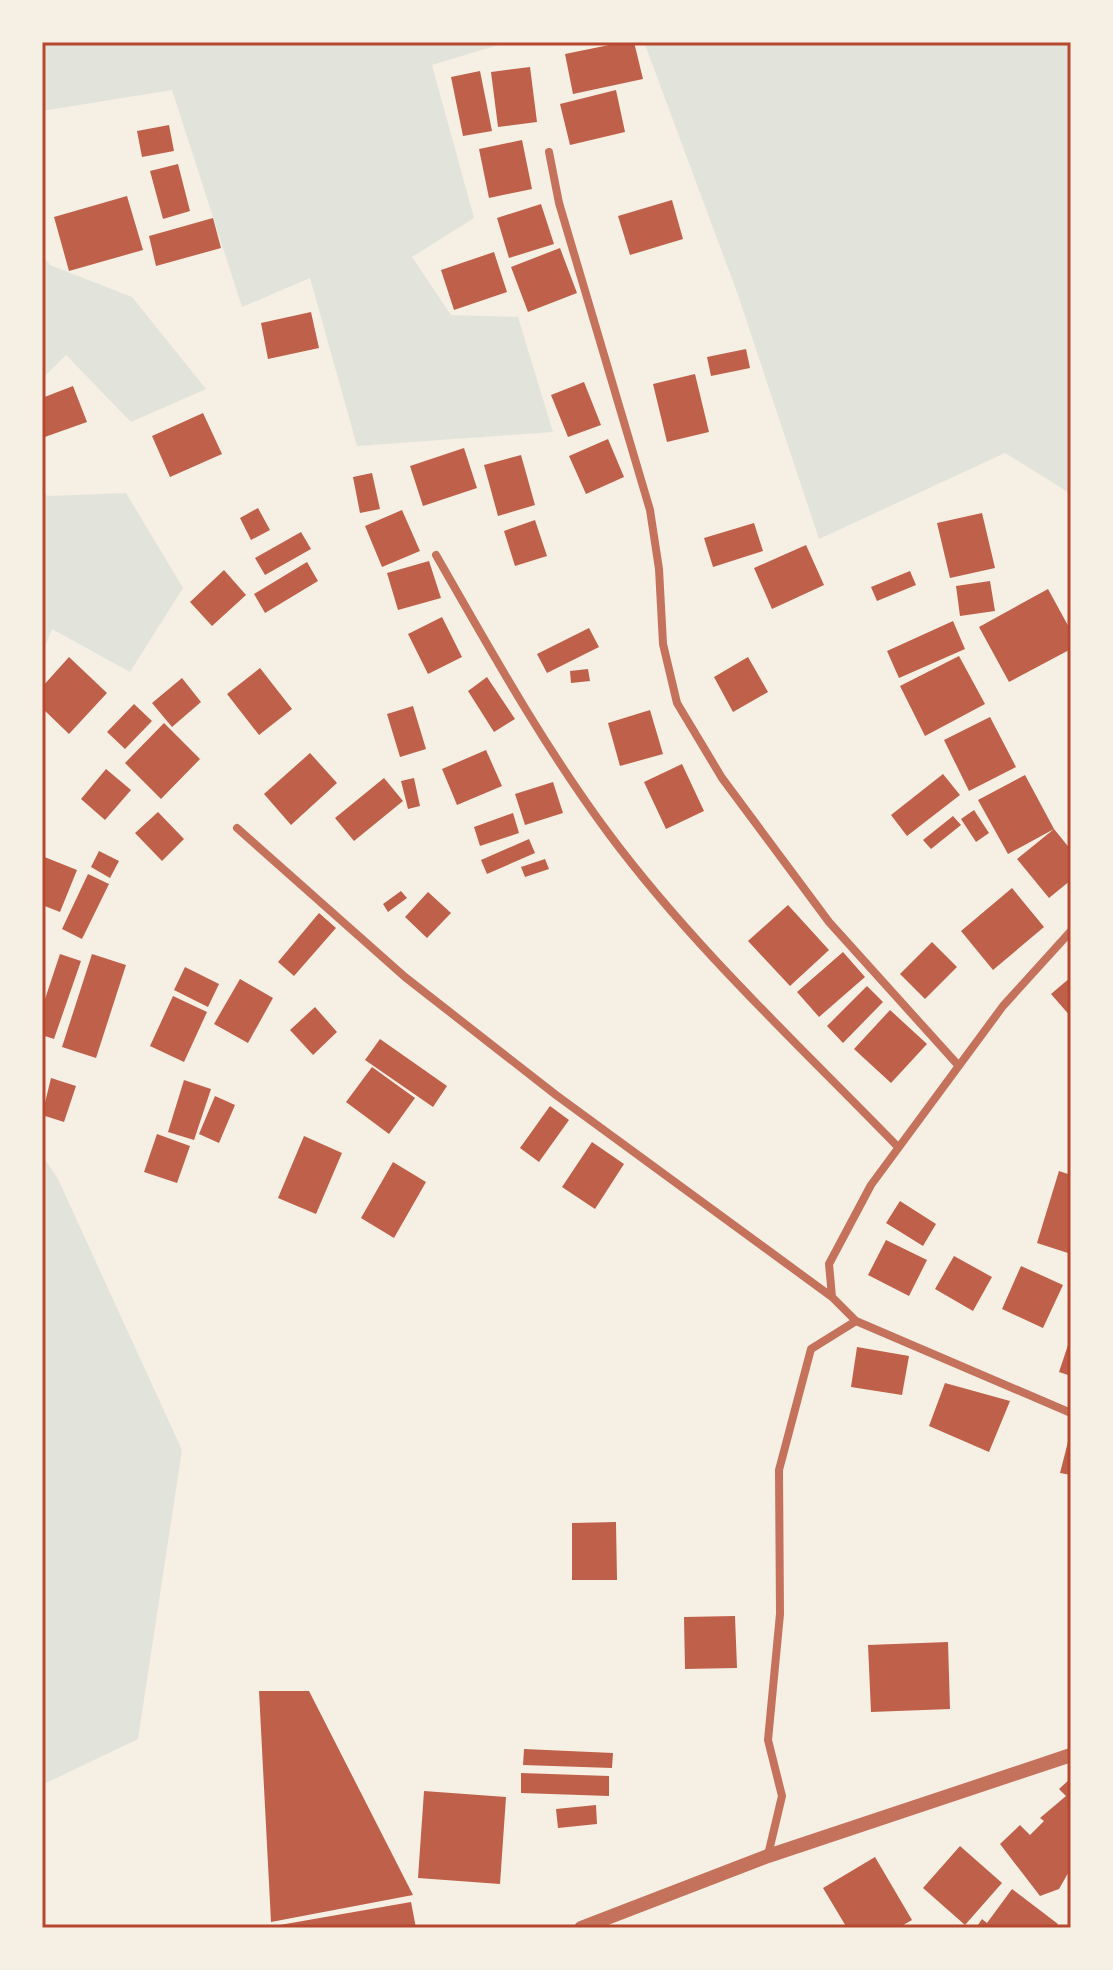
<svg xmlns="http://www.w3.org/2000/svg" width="1113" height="1970" font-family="Signika,sans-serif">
<rect width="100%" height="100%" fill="#f6efe4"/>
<path fill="#e2e4dc" d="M 42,42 L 508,42 L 432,65 L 474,218 L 412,257 L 451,315 L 518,317 L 553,432 L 357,446 L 310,278 L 242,307 L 172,90 L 42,111 Z
M 644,42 L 1071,42 L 1071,494 L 1005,453 L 819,539 L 738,295 Z
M 42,254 L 50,265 L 132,297 L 206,389 L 131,422 L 66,355 L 42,379 Z
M 42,488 L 47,496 L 126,493 L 183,588 L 130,672 L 52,629 L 42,654 Z
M 42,1155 L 58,1179 L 182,1450 L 138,1739 L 42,1785 Z"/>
<path fill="#bf614a" d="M 624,42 L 634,42 L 643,79 L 573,94 L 565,54 Z
M 530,67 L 537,122 L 498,127 L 491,72 Z
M 480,71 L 492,131 L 463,136 L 451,77 Z
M 616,90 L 625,132 L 570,145 L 560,104 Z
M 169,125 L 174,151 L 142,157 L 137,131 Z
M 522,140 L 532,189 L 489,198 L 479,149 Z
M 178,164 L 190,211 L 163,219 L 150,171 Z
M 127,196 L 143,250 L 69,271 L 54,217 Z
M 672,200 L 683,239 L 630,255 L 618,216 Z
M 541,204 L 554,244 L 509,258 L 497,218 Z
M 213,218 L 221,248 L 156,266 L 149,236 Z
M 560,248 L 577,293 L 528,312 L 511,267 Z
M 494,252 L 507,292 L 454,310 L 441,270 Z
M 311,312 L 319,348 L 268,359 L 261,323 Z
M 746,349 L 750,368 L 711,376 L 707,357 Z
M 695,374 L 709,432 L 667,442 L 653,384 Z
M 584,382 L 601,425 L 568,437 L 551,395 Z
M 73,386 L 87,422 L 42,438 L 42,398 Z
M 203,413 L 222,454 L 170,477 L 152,436 Z
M 608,439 L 624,477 L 586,494 L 569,456 Z
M 464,448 L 477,488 L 423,506 L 410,466 Z
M 521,455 L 535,505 L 498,516 L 484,465 Z
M 372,473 L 380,509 L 360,513 L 353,477 Z
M 258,508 L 270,530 L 251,540 L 240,518 Z
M 402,510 L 420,551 L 382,567 L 365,526 Z
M 982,513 L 995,568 L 950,578 L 937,523 Z
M 535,520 L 547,556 L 515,566 L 504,531 Z
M 754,523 L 763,551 L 713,567 L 704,538 Z
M 301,532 L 311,549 L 265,575 L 255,558 Z
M 806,545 L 824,585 L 772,609 L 754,568 Z
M 429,561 L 441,598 L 398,610 L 387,573 Z
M 307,562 L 318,581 L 265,613 L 254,594 Z
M 224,570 L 246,595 L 212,626 L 190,602 Z
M 910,571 L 916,585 L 877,601 L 871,587 Z
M 990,581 L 995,611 L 960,616 L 956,586 Z
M 1048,589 L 1071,631 L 1071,649 L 1009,682 L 979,627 Z
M 442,617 L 462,657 L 428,674 L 408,634 Z
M 953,621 L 965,649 L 899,678 L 887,651 Z
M 589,628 L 599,647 L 547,673 L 537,654 Z
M 959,656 L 985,704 L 925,736 L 900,686 Z
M 69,657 L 107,693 L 69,734 L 42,708 L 42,687 Z
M 748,657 L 768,692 L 733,712 L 714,677 Z
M 260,668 L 292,709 L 259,735 L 227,694 Z
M 588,669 L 590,681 L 571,683 L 570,671 Z
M 487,677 L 515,719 L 494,732 L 468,691 Z
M 182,678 L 201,702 L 172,727 L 152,703 Z
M 134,704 L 152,721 L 125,749 L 107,732 Z
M 413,706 L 426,749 L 400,757 L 387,714 Z
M 650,710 L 663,754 L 620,766 L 608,723 Z
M 990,717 L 1016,767 L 969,791 L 944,740 Z
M 164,723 L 200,759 L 161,799 L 125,763 Z
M 486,750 L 502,786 L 457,805 L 442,769 Z
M 310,753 L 337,783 L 291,825 L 264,794 Z
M 682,764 L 704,811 L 666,829 L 644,782 Z
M 106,769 L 131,790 L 105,820 L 81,799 Z
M 943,774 L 960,795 L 907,836 L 891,815 Z
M 1025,775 L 1054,829 L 1071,850 L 1071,880 L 1049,898 L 1017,859 L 1054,829 L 1008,854 L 978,800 Z
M 384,778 L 403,801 L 354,841 L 335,818 Z
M 414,778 L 420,806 L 408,809 L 401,781 Z
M 553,782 L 563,813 L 525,825 L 515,794 Z
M 974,810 L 989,833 L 976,842 L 961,819 Z
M 158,812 L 184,839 L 162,861 L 135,833 Z
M 513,813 L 519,833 L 480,846 L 474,827 Z
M 953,816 L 961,825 L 931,849 L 923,840 Z
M 529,839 L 535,853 L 487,874 L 481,860 Z
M 99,851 L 119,861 L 110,878 L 91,867 Z
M 42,856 L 77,870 L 60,912 L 42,905 Z
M 545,859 L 549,869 L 525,877 L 521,867 Z
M 88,874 L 109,884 L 82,939 L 62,929 Z
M 1012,888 L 1044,927 L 993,970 L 961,931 Z
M 401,891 L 407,898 L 388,912 L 383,904 Z
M 428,892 L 451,913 L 427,938 L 405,917 Z
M 788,905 L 829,950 L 790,986 L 748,941 Z
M 319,913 L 336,928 L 294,976 L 278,962 Z
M 932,942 L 957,967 L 925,999 L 900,974 Z
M 843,952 L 865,977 L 819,1017 L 797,992 Z
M 60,954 L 81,961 L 54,1039 L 42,1035 L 42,1008 Z
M 92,954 L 126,965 L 96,1058 L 62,1047 Z
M 185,967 L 219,984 L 208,1007 L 174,990 Z
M 1071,977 L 1071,1017 L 1051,994 Z
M 240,979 L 273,998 L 248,1043 L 214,1024 Z
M 867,986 L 883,1002 L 843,1043 L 827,1026 Z
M 173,996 L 207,1012 L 184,1062 L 150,1046 Z
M 315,1007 L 337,1032 L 313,1055 L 290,1030 Z
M 890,1010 L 927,1044 L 891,1083 L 854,1049 Z
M 380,1039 L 447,1086 L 433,1107 L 365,1060 Z
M 372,1067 L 415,1098 L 389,1134 L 346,1102 Z
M 51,1078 L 76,1086 L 64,1122 L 42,1115 Z
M 184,1080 L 211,1089 L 194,1140 L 168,1132 Z
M 215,1096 L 235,1105 L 219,1143 L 199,1134 Z
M 550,1106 L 569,1120 L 539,1162 L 520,1148 Z
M 157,1134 L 190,1146 L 177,1183 L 144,1172 Z
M 304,1136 L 342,1153 L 316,1214 L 278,1198 Z
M 592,1142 L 624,1164 L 595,1209 L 562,1187 Z
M 393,1162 L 426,1182 L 394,1238 L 361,1218 Z
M 1059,1171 L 1071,1175 L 1071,1254 L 1037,1243 Z
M 900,1201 L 936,1224 L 923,1246 L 886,1223 Z
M 886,1240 L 927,1260 L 909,1296 L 868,1275 Z
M 954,1256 L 992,1277 L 973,1311 L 935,1289 Z
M 1021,1266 L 1063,1285 L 1043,1328 L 1002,1309 Z
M 1071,1336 L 1071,1376 L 1059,1372 Z
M 857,1347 L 909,1356 L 902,1395 L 851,1387 Z
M 945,1383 L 1010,1401 L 989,1452 L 929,1426 Z
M 1071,1430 L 1071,1475 L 1060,1473 Z
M 616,1522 L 617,1580 L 572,1580 L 572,1523 Z
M 735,1616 L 737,1668 L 685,1669 L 684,1617 Z
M 948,1642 L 950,1709 L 871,1712 L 868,1645 Z
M 259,1691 L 309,1691 L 413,1895 L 271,1922 Z
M 524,1749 L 613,1753 L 612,1768 L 523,1765 Z
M 521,1773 L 609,1776 L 609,1796 L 521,1793 Z
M 1071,1778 L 1071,1868 L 1059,1889 L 1040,1896 L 1000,1844 L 1020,1825 L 1030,1835 L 1044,1821 L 1040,1818 L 1066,1796 L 1059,1789 Z
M 424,1791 L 506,1797 L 500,1884 L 418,1878 Z
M 596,1805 L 597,1824 L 558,1828 L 556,1809 Z
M 960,1846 L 1002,1883 L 965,1925 L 923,1888 Z
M 875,1857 L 912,1920 L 898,1928 L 847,1928 L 823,1888 Z
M 1012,1889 L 1058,1924 L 1055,1928 L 976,1928 L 982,1919 L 987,1923 Z
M 411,1902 L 416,1928 L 274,1928 L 274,1926 Z"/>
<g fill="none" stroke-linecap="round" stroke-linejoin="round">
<path stroke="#c5725c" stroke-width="8" d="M 549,152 L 559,203 L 650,510 L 659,569 L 663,644 L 677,703 L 722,778 L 829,922 L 958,1065
M 436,555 C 491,651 543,745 609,834 C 694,948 800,1046 898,1147
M 237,828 L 405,977 L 556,1095 L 832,1297
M 1071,931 L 1003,1006 L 871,1185 L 829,1264 L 832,1297 L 856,1321 L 1071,1413
M 768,1855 L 782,1796 L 768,1740 L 780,1614 L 779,1470 L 811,1349 L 856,1321"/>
<path stroke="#c5725c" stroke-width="14" d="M 581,1928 L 768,1856 L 1071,1755"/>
</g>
<rect width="1113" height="1970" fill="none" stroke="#f6efe4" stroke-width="88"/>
<rect x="44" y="44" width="1025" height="1882" fill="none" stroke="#b5482f" stroke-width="3"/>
</svg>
